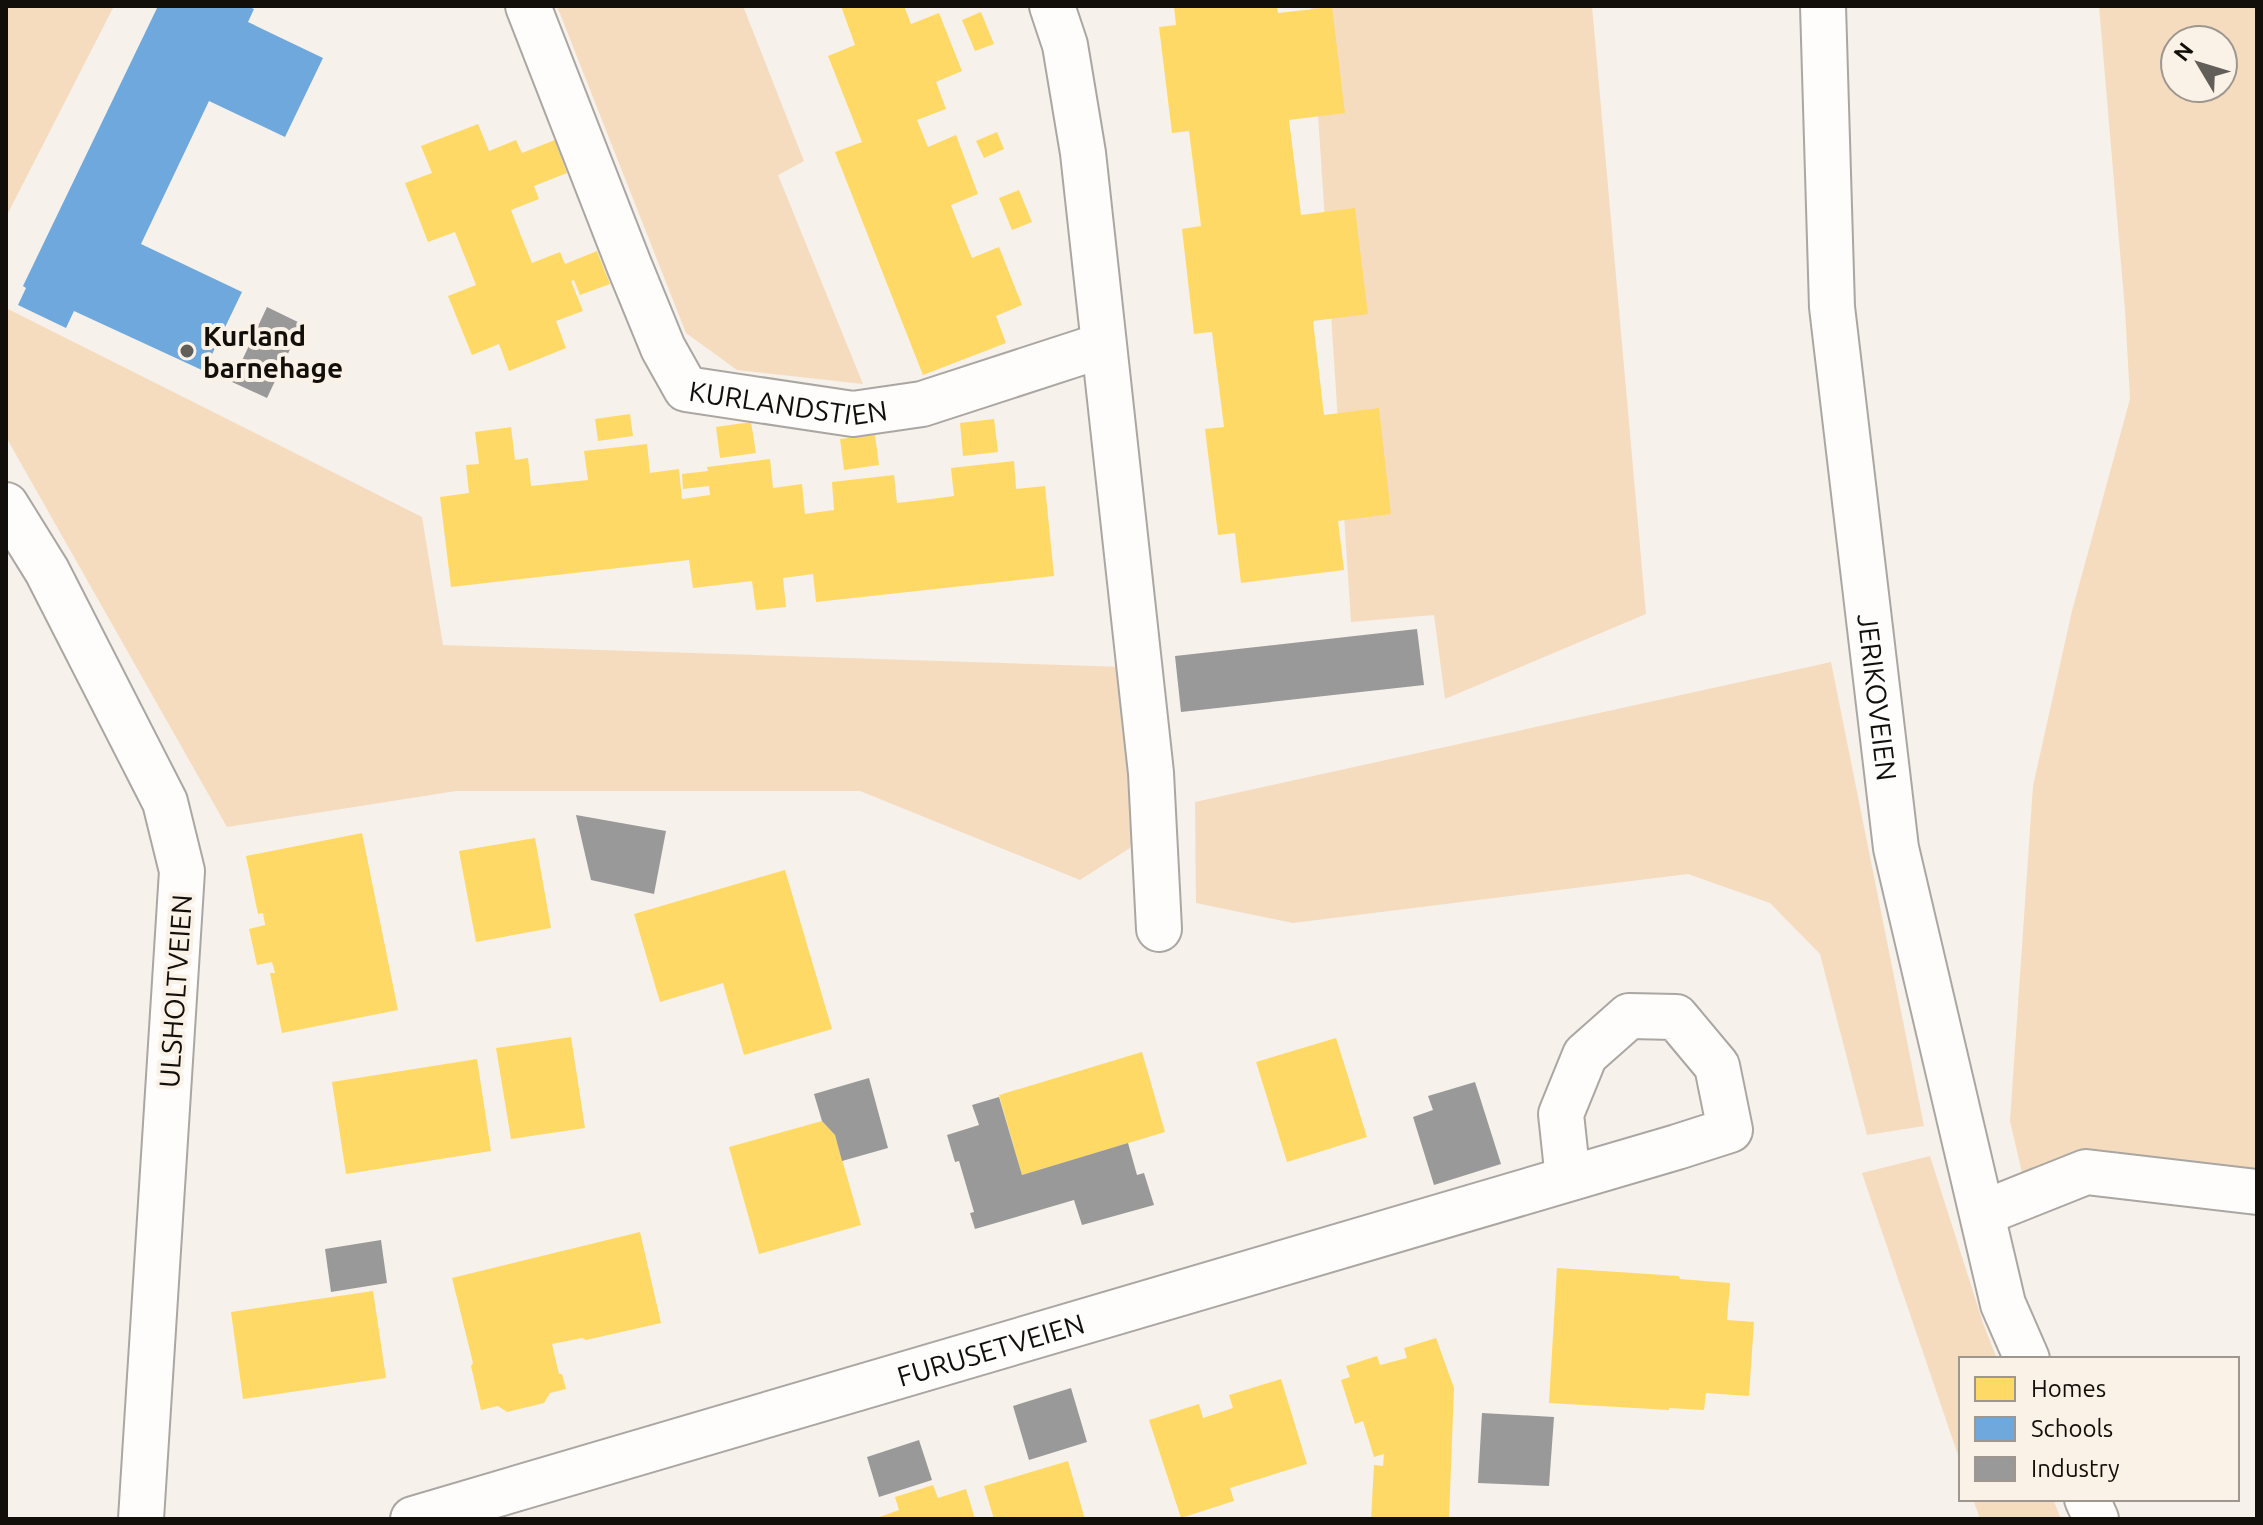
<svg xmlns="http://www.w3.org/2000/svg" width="2263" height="1525" font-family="Ubuntu,sans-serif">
<rect width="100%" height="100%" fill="#f6f1eb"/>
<path fill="#f5dcbf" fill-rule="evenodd" d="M 6,6 L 114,6 L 6,217 Z
M 557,6 L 743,6 L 804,161 L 778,175 L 863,384 L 737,370 L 686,333 Z
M 1311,6 L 1592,6 L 1646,614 L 1445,699 L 1434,615 L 1351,622 Z
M 2099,6 L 2257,6 L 2257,1192 L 2027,1194 L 2010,1121 L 2033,786 L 2072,611 L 2130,399 L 2125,310 ZM 2175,40 L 2223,40 L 2223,88 L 2175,88 Z
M 6,308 L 422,517 L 443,645 L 1124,667 L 1141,813 L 1130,848 L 1080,880 L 860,791 L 456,791 L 227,827 L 6,437 Z
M 1831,662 L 1924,1126 L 1867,1135 L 1820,954 L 1770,903 L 1688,874 L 1293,923 L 1196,903 L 1195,802 Z
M 1930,1156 L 1983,1323 L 1997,1359 L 1961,1359 L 1961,1464 L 1862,1173 Z
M 1973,1499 L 2053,1499 L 2061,1519 L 1980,1519 Z"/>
<path fill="#ffd966" d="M 841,6 L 904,6 L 911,24 L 939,13 L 962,71 L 936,82 L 946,109 L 917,120 L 928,147 L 956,135 L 978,194 L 951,205 L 961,231 L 972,258 L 999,247 L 1022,305 L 996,316 L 1006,343 L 923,375 L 835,152 L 862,142 L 828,56 L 855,45 Z
M 1174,6 L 1277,6 L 1278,13 L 1332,7 L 1345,113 L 1289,120 L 1301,215 L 1355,208 L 1368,314 L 1313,321 L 1324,415 L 1379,408 L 1391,514 L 1338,521 L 1344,570 L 1241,583 L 1235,533 L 1218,535 L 1205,429 L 1224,427 L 1212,332 L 1194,334 L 1182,229 L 1201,226 L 1189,131 L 1172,133 L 1159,27 L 1176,25 Z
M 981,12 L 994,44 L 975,51 L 962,20 Z
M 478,124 L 489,151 L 516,140 L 522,153 L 555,140 L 567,173 L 534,186 L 539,199 L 511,210 L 521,236 L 532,263 L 560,252 L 565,264 L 597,251 L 610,284 L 580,295 L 574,280 L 571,281 L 583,311 L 556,321 L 566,348 L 509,371 L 499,344 L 472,355 L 448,296 L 476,285 L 455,232 L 428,242 L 405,183 L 432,173 L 421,146 Z
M 997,132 L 1004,149 L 984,158 L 976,141 Z
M 1019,190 L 1032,222 L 1012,230 L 999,198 Z
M 630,414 L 633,436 L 598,441 L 595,419 Z
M 994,419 L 998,452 L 963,456 L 960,423 Z
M 751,422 L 756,453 L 720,458 L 716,427 Z
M 511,427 L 515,460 L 528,458 L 531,486 L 588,480 L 584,451 L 647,444 L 650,473 L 679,469 L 682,499 L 710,495 L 709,486 L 683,489 L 682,474 L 708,471 L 707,467 L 770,459 L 773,488 L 802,484 L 805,514 L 834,510 L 832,482 L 894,475 L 897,503 L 923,500 L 954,496 L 951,468 L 1014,461 L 1016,489 L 1045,486 L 1054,576 L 816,602 L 813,574 L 783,578 L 786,607 L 756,610 L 752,581 L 693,588 L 689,560 L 451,587 L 440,497 L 469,493 L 466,465 L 479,464 L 475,432 Z
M 875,435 L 879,465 L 844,470 L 840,439 Z
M 362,833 L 398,1010 L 282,1033 L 270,973 L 275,973 L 272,962 L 257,965 L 249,929 L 265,925 L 265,924 L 263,913 L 258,914 L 246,856 Z
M 535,838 L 551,928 L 476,942 L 459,851 Z
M 785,870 L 832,1029 L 744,1055 L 723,983 L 660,1002 L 634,914 Z
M 571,1037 L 585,1128 L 511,1139 L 496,1048 Z
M 1336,1038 L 1367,1137 L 1287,1162 L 1256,1062 Z
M 1142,1052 L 1165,1132 L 1022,1175 L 999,1095 Z
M 477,1059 L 491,1151 L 346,1174 L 332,1082 Z
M 822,1121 L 835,1135 L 861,1225 L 759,1254 L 729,1147 Z
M 640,1232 L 661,1323 L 586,1340 L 582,1338 L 552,1344 L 559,1374 L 562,1374 L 566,1389 L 550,1393 L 544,1403 L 507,1412 L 498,1406 L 481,1410 L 471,1366 L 473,1363 L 452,1278 Z
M 1557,1268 L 1679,1276 L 1680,1279 L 1730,1283 L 1727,1320 L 1754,1322 L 1749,1396 L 1706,1393 L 1704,1410 L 1669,1408 L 1669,1410 L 1549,1403 Z
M 373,1291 L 386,1378 L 243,1399 L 231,1312 Z
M 1436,1338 L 1454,1388 L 1449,1519 L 1371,1519 L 1374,1465 L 1383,1466 L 1384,1454 L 1374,1457 L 1363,1421 L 1355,1424 L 1341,1380 L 1350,1377 L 1346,1366 L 1377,1356 L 1380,1365 L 1407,1358 L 1404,1348 Z
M 1281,1379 L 1307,1464 L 1230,1488 L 1234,1501 L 1181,1518 L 1149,1420 L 1199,1404 L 1203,1418 L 1233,1408 L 1229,1395 Z
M 1068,1461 L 1085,1519 L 994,1519 L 984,1486 Z
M 933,1485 L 938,1498 L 966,1489 L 975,1519 L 874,1519 L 899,1510 L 895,1497 Z"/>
<path fill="#6fa8dc" d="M 158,6 L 247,6 L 254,9 L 248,22 L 323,58 L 285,137 L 209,101 L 141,244 L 242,292 L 204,371 L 74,311 L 66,328 L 18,305 L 26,288 L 23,286 Z"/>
<path fill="#999" d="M 267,307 L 302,324 L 267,398 L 232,382 Z
M 1417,629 L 1424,685 L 1181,712 L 1175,656 Z
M 576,815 L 666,831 L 654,894 L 591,880 Z
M 869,1078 L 888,1148 L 842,1161 L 835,1135 L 822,1121 L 814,1094 Z
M 1475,1082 L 1501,1164 L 1434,1185 L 1413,1117 L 1433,1110 L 1428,1096 Z
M 999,1097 L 1022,1175 L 1128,1143 L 1137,1175 L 1144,1173 L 1154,1205 L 1082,1225 L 1074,1200 L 975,1229 L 970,1213 L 974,1212 L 959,1161 L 955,1162 L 947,1135 L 979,1125 L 972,1105 Z
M 381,1240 L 387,1283 L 331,1292 L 325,1249 Z
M 1071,1388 L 1087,1442 L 1029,1460 L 1013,1406 Z
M 1482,1413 L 1554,1417 L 1549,1486 L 1478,1483 Z
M 919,1440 L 932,1480 L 879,1497 L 867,1457 Z"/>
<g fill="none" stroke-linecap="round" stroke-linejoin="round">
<defs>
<g id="minor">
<path id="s1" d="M 528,6 L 629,265 L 663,348 L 686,389 L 853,414 L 922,404 L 1085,351 L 1103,348"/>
<path d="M 1052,6 L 1065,45 L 1083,153 L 1151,773 L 1159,929"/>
<path d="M 6,505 L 47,571 L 165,802 L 182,871 L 141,1519"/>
<path d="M 1983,1213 L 2086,1172 L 2257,1192"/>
<path id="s2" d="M 413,1519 L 1677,1147 L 1730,1130 L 1717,1066 L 1676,1017 L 1629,1016 L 1585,1055 L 1561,1114 L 1568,1179"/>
</g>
<g id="tertiary">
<path id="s3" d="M 1823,6 L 1832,307 L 1896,848 L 2003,1304 L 2027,1359"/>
<path d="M 2087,1499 L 2096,1519"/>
</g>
</defs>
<use href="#minor" stroke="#aaa6a2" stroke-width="48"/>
<use href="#tertiary" stroke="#aaa6a2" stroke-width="48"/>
<use href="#minor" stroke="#fefdfc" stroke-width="44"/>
<use href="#tertiary" stroke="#fefdfc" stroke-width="44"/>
</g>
<circle fill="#625e59" stroke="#faf1e7" stroke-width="3" cx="187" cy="351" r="8"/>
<g text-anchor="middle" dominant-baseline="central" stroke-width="8" stroke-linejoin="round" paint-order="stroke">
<g font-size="28" font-weight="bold" fill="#120f0b" stroke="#faf1e7" text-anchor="start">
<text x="203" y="335">Kurland<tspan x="203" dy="32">barnehage</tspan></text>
</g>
<g font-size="28" fill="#120f0b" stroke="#faf1e7">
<text stroke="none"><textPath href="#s1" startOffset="518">KURLANDSTIEN</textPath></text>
<text stroke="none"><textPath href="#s3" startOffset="694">JERIKOVEIEN</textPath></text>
<text transform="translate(175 991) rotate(-86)">ULSHOLTVEIEN</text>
<text stroke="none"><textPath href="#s2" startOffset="602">FURUSETVEIEN</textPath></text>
</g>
</g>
<rect width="2263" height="1525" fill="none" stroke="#120f0b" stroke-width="16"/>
<rect x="1959" y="1357" width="280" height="144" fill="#faf1e7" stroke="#9d978f" stroke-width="2"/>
<rect x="1975" y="1377" width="40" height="24" fill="#ffd966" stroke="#9d978f" stroke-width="2"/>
<text x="2031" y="1397" font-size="24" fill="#120f0b">Homes</text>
<rect x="1975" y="1417" width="40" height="24" fill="#6fa8dc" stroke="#9d978f" stroke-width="2"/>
<text x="2031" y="1437" font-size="24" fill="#120f0b">Schools</text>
<rect x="1975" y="1457" width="40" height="24" fill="#999999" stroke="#9d978f" stroke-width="2"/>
<text x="2031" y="1477" font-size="24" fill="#120f0b">Industry</text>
<g transform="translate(2199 64) rotate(308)"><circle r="38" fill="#faf1e7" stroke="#9d978f" stroke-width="2"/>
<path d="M0-6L14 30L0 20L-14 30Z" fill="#625e59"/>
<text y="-12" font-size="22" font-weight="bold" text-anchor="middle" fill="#120f0b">N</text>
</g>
</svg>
